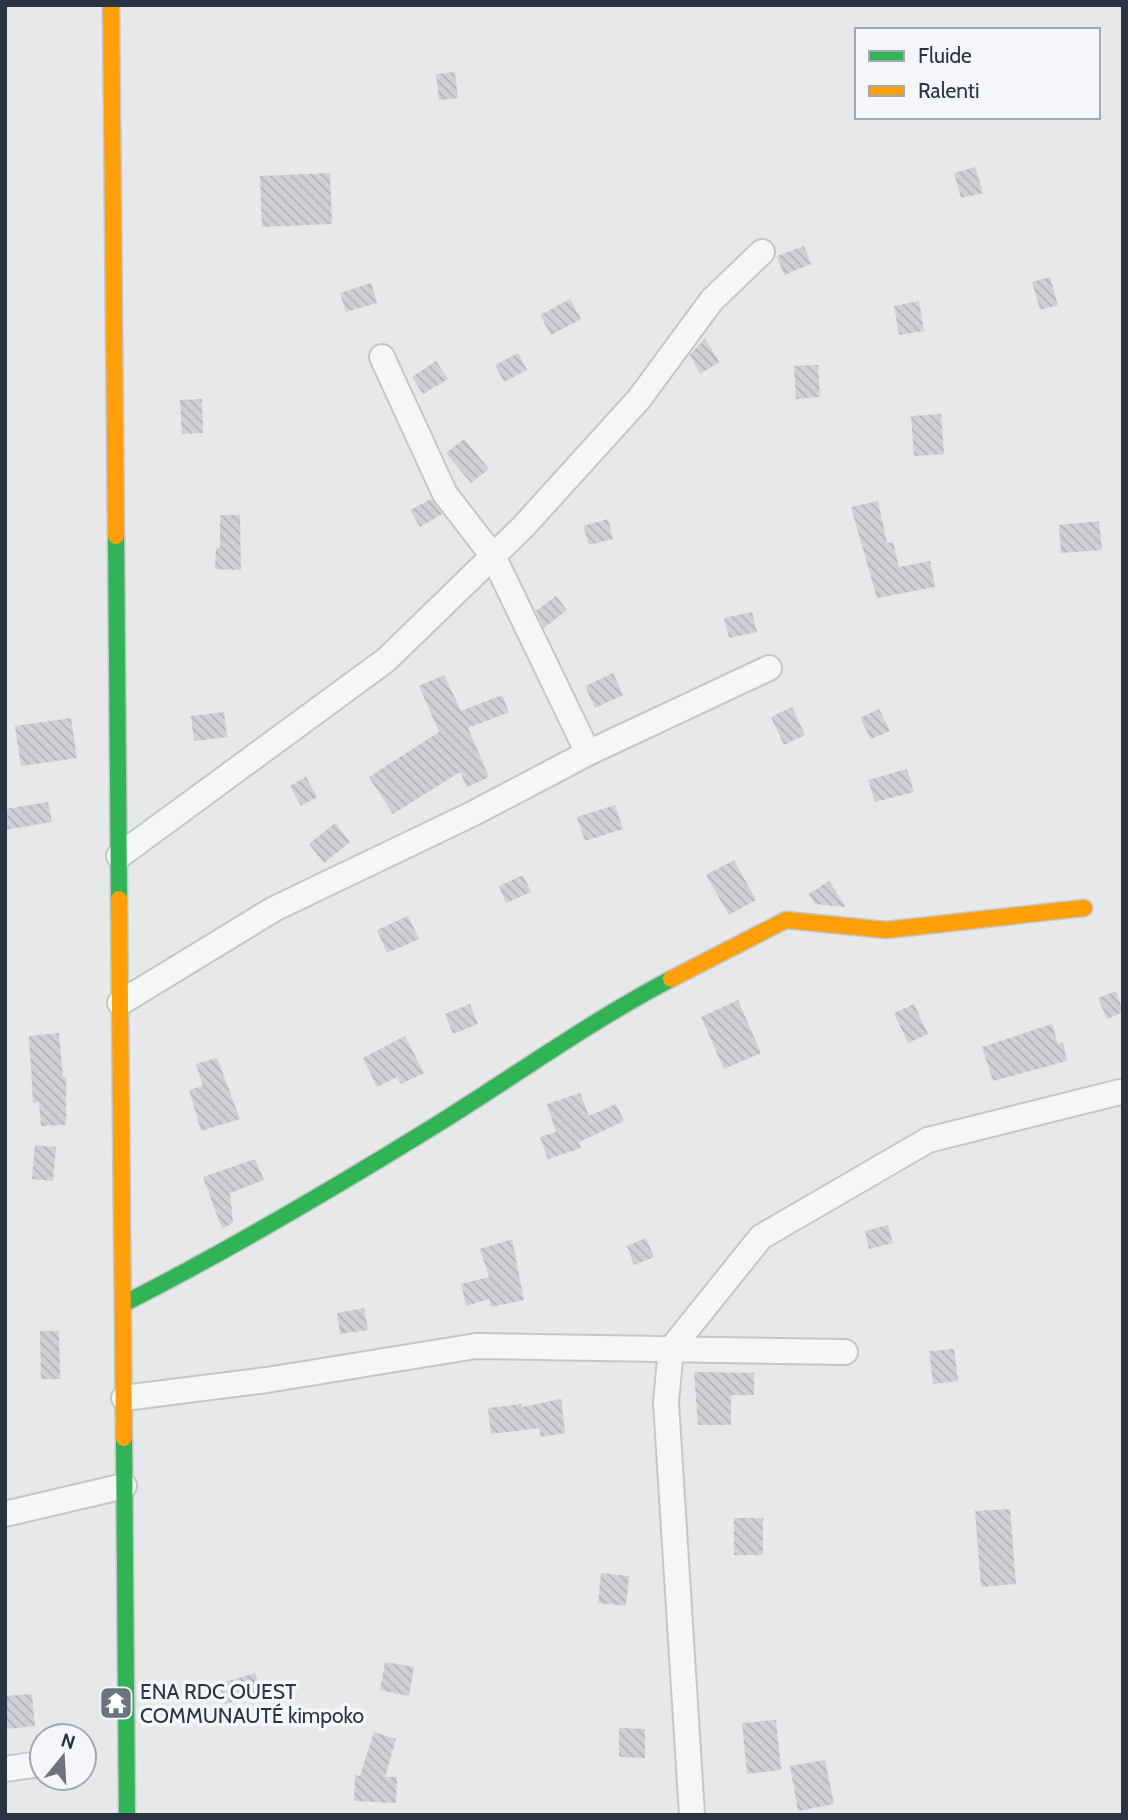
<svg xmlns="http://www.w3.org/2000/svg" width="1128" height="1820" font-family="Cabin,sans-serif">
<defs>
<pattern id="building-back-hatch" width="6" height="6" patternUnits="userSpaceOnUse" patternTransform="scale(1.75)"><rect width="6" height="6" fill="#ced0d3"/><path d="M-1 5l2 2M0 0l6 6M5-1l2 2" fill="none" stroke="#b1b3b6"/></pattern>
</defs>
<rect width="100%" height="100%" fill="#e6e8ea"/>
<path fill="url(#building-back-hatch)" d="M 455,72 L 458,98 L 439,100 L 436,74 Z
M 975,167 L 983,193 L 961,198 L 954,173 Z
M 330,173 L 332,224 L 262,227 L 260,176 Z
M 804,246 L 811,264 L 784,275 L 777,256 Z
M 1050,277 L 1058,305 L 1040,310 L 1032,282 Z
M 371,283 L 377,303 L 346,312 L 340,293 Z
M 570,299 L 581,319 L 551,335 L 540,315 Z
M 919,301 L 924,331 L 899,335 L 894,306 Z
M 705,338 L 719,362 L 700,374 L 690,355 Z
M 518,353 L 527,370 L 504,382 L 495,365 Z
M 436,361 L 448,379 L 423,394 L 412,377 Z
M 818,365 L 820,397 L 796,399 L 794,366 Z
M 202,399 L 203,433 L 182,434 L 180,400 Z
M 941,414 L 944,454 L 914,456 L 911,416 Z
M 464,439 L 489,469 L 471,483 L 446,453 Z
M 431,499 L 442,514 L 420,527 L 410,510 Z
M 878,501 L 887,543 L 893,542 L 899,567 L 930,561 L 935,587 L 877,598 L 851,507 Z
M 220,515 L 240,515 L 241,570 L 215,569 L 216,548 L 220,548 Z
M 608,519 L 613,539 L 589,545 L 583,526 Z
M 1099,521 L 1102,550 L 1061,553 L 1059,525 Z
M 556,596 L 567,610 L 544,628 L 536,611 Z
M 752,612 L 757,632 L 729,638 L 724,618 Z
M 613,673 L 623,695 L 595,708 L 585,686 Z
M 444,675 L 461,711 L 502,695 L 509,712 L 468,728 L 489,777 L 467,787 L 460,772 L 393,814 L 369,777 L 439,732 L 419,686 Z
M 792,707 L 805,735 L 784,745 L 771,717 Z
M 879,709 L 890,731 L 871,739 L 860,718 Z
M 224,712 L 227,737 L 194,741 L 191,716 Z
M 71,718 L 77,758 L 21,766 L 15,726 Z
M 907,769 L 914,792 L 875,802 L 868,780 Z
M 306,777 L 317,797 L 301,806 L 290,786 Z
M 48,802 L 52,822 L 5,830 L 5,809 Z
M 615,805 L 623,829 L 585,841 L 577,817 Z
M 335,823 L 350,842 L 324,863 L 309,844 Z
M 734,860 L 756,900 L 729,915 L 706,875 Z
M 523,875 L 531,892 L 506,903 L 499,886 Z
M 829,881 L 846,907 L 815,904 L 809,894 Z
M 408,916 L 419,939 L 387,953 L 377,930 Z
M 1116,991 L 1123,1012 L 1107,1019 L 1098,998 Z
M 738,1000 L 761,1053 L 724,1069 L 701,1017 Z
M 470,1004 L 478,1024 L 453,1034 L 445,1014 Z
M 914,1004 L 928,1034 L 908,1043 L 894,1013 Z
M 1052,1024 L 1058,1044 L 1063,1042 L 1067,1061 L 993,1081 L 982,1047 Z
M 59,1033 L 63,1077 L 66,1077 L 66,1125 L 41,1126 L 39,1102 L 33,1103 L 29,1036 Z
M 405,1036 L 424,1073 L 401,1084 L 397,1077 L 377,1087 L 363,1058 Z
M 217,1058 L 240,1119 L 201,1131 L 189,1090 L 203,1086 L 196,1064 Z
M 580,1093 L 589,1116 L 616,1104 L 624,1121 L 579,1142 L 581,1148 L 548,1159 L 540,1137 L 556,1132 L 547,1104 Z
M 35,1145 L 56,1147 L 53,1181 L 32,1179 Z
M 255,1159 L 264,1180 L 230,1193 L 233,1223 L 222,1229 L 203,1177 Z
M 888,1225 L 893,1243 L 869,1249 L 865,1231 Z
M 646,1238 L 654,1257 L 634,1265 L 627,1246 Z
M 512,1239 L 524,1300 L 491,1307 L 489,1299 L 466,1306 L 461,1284 L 489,1277 L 480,1249 Z
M 364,1308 L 368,1330 L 340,1334 L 337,1313 Z
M 40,1331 L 59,1331 L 60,1379 L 41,1379 Z
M 954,1349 L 958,1381 L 933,1384 L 929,1351 Z
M 694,1372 L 754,1373 L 754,1395 L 731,1395 L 731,1425 L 698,1425 Z
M 561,1399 L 565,1433 L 541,1437 L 539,1428 L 491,1434 L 488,1408 L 522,1404 L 522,1407 Z
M 1010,1509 L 1016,1584 L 981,1587 L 975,1511 Z
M 734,1518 L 763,1518 L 763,1555 L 734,1555 Z
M 601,1573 L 629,1576 L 626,1606 L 598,1603 Z
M 385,1662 L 414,1667 L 409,1696 L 380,1690 Z
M 255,1673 L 262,1693 L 225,1704 L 219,1684 Z
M 32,1694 L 35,1726 L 5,1729 L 5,1696 Z
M 776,1720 L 781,1770 L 747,1774 L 742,1723 Z
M 619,1728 L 645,1729 L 645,1758 L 619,1757 Z
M 374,1732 L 396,1739 L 385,1777 L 397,1777 L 396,1803 L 354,1801 L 355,1775 L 360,1776 Z
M 825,1760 L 834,1804 L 798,1811 L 790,1766 Z"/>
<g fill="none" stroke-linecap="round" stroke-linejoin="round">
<defs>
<path id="street" d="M 382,357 L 445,494 L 493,556 L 588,753
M 119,856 L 386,660 L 523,527 L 639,399 L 712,300 L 762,252
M 120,1003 L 274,909 L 472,814 L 588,753 L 769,668
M 124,1398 L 267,1380 L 476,1346 L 845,1352
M 5,1514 L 124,1486
M 5,1769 L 40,1764
M 692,1815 L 666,1402 L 671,1349 L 761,1237 L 928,1140 L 1120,1092"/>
<path id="fast" d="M 116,536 L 119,899
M 123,1304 C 230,1250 334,1188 436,1125 C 515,1076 589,1022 671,979
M 124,1438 L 127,1815"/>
<path id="slow" d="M 111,5 L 116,536
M 119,899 L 124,1438
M 671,979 L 786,920 L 886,930 L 1084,908"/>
</defs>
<use href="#street" stroke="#c4c6c8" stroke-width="28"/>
<use href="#fast" stroke="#c4c6c8" stroke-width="19"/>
<use href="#slow" stroke="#c4c6c8" stroke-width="19"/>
<use href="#street" stroke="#f5f6f7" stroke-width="24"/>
<use href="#fast" stroke="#30b455" stroke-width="16"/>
<use href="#slow" stroke="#ff9f0a" stroke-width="16"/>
</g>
<defs>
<symbol id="temple-square" viewBox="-11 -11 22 22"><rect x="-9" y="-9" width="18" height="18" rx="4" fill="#6c737f" stroke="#f4f6f9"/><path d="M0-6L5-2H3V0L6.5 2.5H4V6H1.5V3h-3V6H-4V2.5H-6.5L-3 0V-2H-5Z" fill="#fff"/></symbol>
</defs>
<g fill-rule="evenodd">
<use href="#temple-square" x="97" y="1684" width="38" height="38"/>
</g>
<g text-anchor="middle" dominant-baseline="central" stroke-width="7" stroke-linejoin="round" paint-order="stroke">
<g font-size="21" fill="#2b3445" stroke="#f4f6f9" text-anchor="start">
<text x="140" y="1691">ENA RDC OUEST<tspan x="140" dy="24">COMMUNAUTÉ kimpoko</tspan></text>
</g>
</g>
<rect width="1128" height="1820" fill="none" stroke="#2b3445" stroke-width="14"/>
<rect x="855" y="28" width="245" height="91" fill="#f4f6f9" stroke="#a4a8b1" stroke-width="2"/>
<rect x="869" y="51" width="35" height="10" fill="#30b455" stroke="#a4a8b1" stroke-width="2"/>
<text x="918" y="63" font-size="21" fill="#2b3445">Fluide</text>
<rect x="869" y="86" width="35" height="10" fill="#ff9f0a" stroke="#a4a8b1" stroke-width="2"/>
<text x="918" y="98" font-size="21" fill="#2b3445">Ralenti</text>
<g transform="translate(63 1757) rotate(18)"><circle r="33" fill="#f4f6f9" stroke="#a4a8b1" stroke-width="2"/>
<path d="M0-5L12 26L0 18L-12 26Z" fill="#6c737f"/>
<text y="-10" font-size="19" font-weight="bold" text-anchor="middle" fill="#2b3445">N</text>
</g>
</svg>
